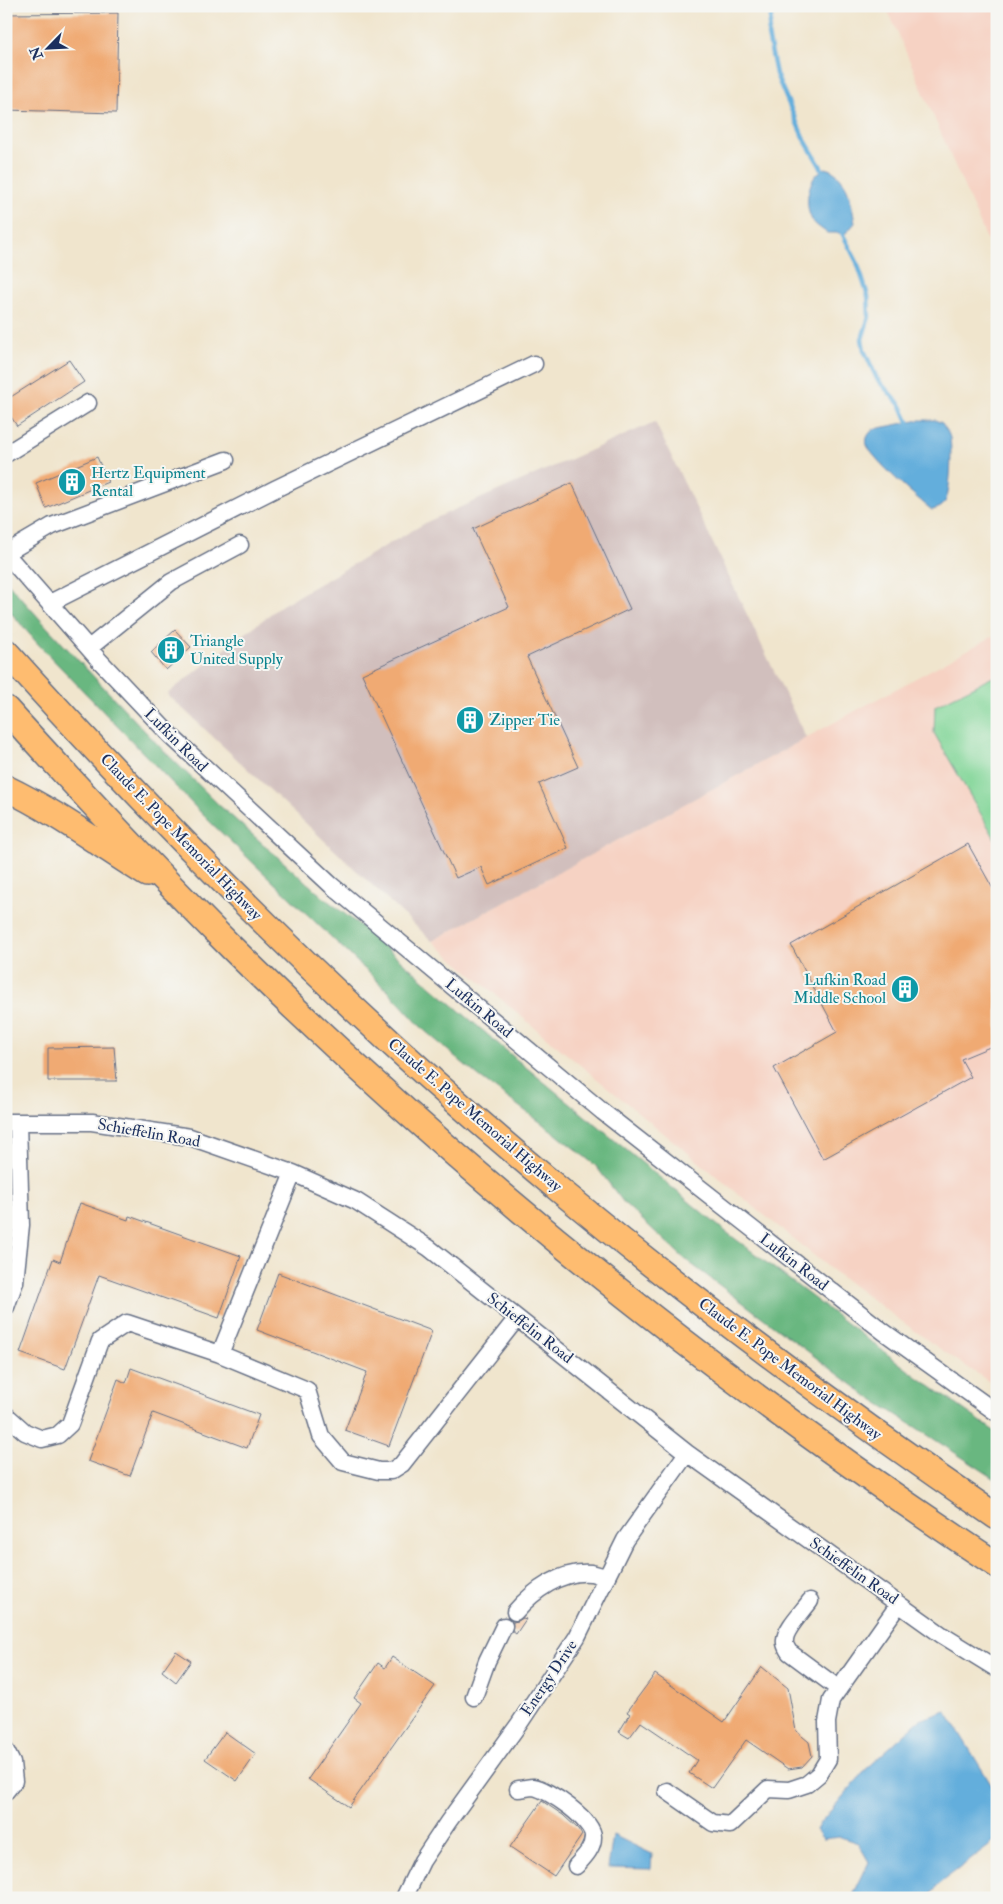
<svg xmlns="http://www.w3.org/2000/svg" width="1003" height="1904" font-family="'IM FELL Double Pica',serif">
<rect width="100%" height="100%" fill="#f6f6f2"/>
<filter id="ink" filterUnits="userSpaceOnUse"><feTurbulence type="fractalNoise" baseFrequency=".02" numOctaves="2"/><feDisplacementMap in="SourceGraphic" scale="10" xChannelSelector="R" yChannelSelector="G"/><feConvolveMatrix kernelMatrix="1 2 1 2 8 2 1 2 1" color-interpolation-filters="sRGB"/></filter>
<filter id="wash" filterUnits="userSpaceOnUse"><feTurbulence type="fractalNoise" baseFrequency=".0096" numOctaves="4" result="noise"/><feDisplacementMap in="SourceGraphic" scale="20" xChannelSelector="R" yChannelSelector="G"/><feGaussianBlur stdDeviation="1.12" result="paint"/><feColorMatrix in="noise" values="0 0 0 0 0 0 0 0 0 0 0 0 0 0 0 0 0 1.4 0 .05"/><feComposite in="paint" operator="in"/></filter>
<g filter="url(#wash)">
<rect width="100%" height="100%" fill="#f0e5cd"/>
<path fill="#f6d2c3" d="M 886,6 L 997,6 L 997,263 Z
M 997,634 L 997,1387 L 930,1342 L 833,1271 L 547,1038 L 432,941 Z"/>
<path fill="#d1bfbd" d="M 655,422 L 806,738 L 432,941 L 167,694 L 282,605 L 429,521 Z"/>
<path fill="#82d698" stroke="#4e827b" d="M 997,675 L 997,842 L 934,733 L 935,706 Z"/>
<path fill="#69b780" stroke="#42736f" d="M 6,581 L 47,627 L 159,746 L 220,806 L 323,897 L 363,928 L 516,1059 L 721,1228 L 916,1376 L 997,1433 L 997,1480 L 866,1395 L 686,1260 L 624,1203 L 595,1165 L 551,1130 L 478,1076 L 424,1030 L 390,993 L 207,819 L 38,644 L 6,607 Z"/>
<path fill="#64aedc" stroke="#406e9d" d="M 826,168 C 849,176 851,202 855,223 L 846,233 L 827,233 C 822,229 815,225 812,220 C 803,203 808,175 826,168 Z
M 920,420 L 935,420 L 942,423 C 945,428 949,433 950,438 C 952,449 951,498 943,505 C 940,508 936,509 932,510 C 918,499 873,460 867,445 C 865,438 869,433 874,429 Z
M 946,1711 L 997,1794 L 997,1840 L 941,1882 L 928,1898 L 854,1898 L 854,1893 L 869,1862 L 858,1843 L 840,1837 L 823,1839 L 816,1830 L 820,1823 L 870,1765 L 920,1720 Z
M 613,1835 L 652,1854 L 651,1869 L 608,1868 Z"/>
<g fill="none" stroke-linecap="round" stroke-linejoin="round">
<path stroke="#64aedc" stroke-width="4.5" d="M 773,6 L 768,35 L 776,74 L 803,137 L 825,174
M 840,229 L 857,262 L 868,296 L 869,317 L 862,339 L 864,350 L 877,379 L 901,406 L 910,426"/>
</g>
<g id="blocks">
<path fill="#f0aa73" d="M 118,13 L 116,113 L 6,110 L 6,14 Z
M 69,360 L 84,382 L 17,426 L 6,409 L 6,400 Z
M 97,457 L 108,482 L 46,508 L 36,483 Z
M 572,483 L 630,609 L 527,657 L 578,767 L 539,784 L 568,848 L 489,885 L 481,867 L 456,878 L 362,674 L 509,607 L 473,529 Z
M 175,630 L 191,647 L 166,670 L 151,652 Z
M 968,844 L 997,896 L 997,1044 L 961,1059 L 971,1077 L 823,1159 L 774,1068 L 837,1032 L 791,945 Z
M 114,1047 L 117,1081 L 48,1081 L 48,1048 Z
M 80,1203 L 128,1220 L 129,1216 L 241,1256 L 219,1318 L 99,1275 L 65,1369 L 20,1353 L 53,1259 L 60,1262 Z
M 278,1273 L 432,1331 L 389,1446 L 345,1430 L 367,1372 L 257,1330 Z
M 131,1368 L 259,1415 L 247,1448 L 153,1413 L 130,1476 L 88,1461 L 118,1379 L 126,1383 Z
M 523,1618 L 526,1619 L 516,1634 L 512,1631 L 513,1622 L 518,1621 Z
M 176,1651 L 191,1661 L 176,1682 L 162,1671 Z
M 392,1657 L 435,1686 L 349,1807 L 308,1779 L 361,1703 L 354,1698 L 378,1663 L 385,1668 Z
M 762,1667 L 788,1688 L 796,1731 L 809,1742 L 812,1756 L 802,1767 L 788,1769 L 746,1740 L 712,1788 L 689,1773 L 697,1760 L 641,1722 L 629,1738 L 619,1732 L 630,1714 L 627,1712 L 655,1674 L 724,1722 Z
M 225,1732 L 256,1754 L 237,1781 L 205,1759 Z
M 542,1801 L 563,1815 L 578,1829 L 582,1835 L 554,1876 L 510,1847 Z"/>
</g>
</g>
<g filter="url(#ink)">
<use href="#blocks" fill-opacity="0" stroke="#666f85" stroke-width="1"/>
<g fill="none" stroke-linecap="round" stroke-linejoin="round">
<defs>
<path id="minor" d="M 6,454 L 88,403
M 6,553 L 52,526 L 226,460
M 6,554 L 99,660 L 170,735 L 331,885 L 603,1112 L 884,1332 L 997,1413
M 50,603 L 275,489 L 534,364
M 89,648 L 171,582 L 240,545
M 6,1122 L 92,1122 L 190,1137 L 293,1173 L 356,1201 L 429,1248 L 687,1453 L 942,1635 L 997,1669
M 6,1307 L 15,1282 L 21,1225 L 18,1122
M 220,1354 L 307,1390 L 321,1436 L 343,1462 L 379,1471 L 391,1471 L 402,1464 L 517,1318
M 6,1415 L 25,1432 L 42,1439 L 58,1435 L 70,1424 L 100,1341 L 127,1323 L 220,1354 L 293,1173
M 810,1601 C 803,1611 785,1629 785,1640 C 784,1645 787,1648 789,1652 L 839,1689
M 515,1612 C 533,1591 561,1570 591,1573 C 596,1574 601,1576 606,1577
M 474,1697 L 487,1661 L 504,1626
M 6,1751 L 12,1763 L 14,1781 L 6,1791
M 518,1789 C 523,1789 529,1787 533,1787 C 549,1789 594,1821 593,1837 C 593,1849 583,1858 576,1866
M 667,1791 L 713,1823 L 730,1825 L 768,1789 L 789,1790 L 807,1784 L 819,1774 L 828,1759 L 827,1722 L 831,1700 L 899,1604
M 404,1898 L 422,1861 L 448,1822 L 519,1724 L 577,1637 L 625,1540 L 687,1453"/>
<path id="highway" d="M 6,652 C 179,844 362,1027 562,1192 C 701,1307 847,1415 997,1517
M 6,709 C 80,791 155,871 233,949 C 466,1178 724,1385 997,1565
M 6,788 C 56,812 100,845 147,874"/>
</defs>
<use href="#minor" stroke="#666f85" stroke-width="19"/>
<use href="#highway" stroke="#666f85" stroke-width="28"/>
<use href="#minor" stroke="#fff" stroke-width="16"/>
<use href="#highway" stroke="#febc70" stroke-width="25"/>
</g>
</g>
<defs>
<symbol id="building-disc" viewBox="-11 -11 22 22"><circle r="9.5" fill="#0f9aa8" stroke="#f6f6f2"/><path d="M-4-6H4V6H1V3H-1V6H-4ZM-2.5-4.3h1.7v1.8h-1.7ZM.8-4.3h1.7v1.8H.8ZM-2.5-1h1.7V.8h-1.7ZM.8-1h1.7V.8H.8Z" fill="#fff"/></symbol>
</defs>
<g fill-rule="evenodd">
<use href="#building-disc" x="56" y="466" width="32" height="32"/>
<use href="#building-disc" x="155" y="634" width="32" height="32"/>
<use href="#building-disc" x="454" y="704" width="32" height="32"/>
<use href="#building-disc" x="889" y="973" width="32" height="32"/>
</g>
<g text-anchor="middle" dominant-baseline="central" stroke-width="4" stroke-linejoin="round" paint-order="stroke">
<g font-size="16" fill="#0d838f" stroke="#f6f6f2" text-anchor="start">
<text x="91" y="473">Hertz Equipment<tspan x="91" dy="18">Rental</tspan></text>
<text x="190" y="641">Triangle<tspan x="190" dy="18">United Supply</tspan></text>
<text x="489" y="720">Zipper Tie</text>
<text x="886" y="980" text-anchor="end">Lufkin Road<tspan x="886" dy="18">Middle School</tspan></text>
</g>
<g font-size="16" fill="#1b2f5e" stroke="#f6f6f2">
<text transform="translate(176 740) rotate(45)">Lufkin Road</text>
<text transform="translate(181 837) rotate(46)">Claude E. Pope Memorial Highway</text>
<text transform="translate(479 1008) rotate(40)">Lufkin Road</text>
<text transform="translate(475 1115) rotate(41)">Claude E. Pope Memorial Highway</text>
<text transform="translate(149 1133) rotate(10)">Schieffelin Road</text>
<text transform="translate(794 1262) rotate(38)">Lufkin Road</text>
<text transform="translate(530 1328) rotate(38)">Schieffelin Road</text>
<text transform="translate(790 1369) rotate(37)">Claude E. Pope Memorial Highway</text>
<text transform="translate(854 1571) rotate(35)">Schieffelin Road</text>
<text transform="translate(549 1678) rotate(-56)">Energy Drive</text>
</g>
</g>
<rect width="1003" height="1904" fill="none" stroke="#f6f6f2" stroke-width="25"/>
<g transform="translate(48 48) rotate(246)" stroke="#f6f6f2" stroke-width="4" paint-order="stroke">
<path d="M0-4L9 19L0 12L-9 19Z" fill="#1b2f5e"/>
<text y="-8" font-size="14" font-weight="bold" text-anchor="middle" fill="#1b2f5e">N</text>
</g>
</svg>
